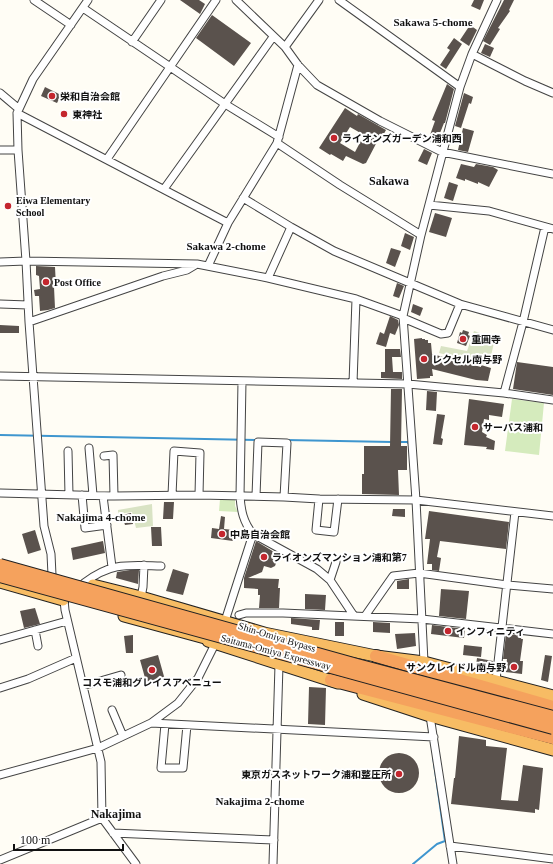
<svg xmlns="http://www.w3.org/2000/svg" width="553" height="864" font-family="'Times New Roman','Noto Sans JP',serif">
<rect width="100%" height="100%" fill="#fffdf5"/>
<path fill="#d5ebbd" d="M 512,399 L 544,403 L 539,455 L 505,451 Z
M 220,499 L 235,499 L 235,506 L 238,512 L 219,511 Z"/>
<path fill="#d9e3c4" d="M 474,331 L 495,338 L 489,365 L 439,353 L 441,346 L 467,351 Z
M 152,504 L 153,526 L 136,528 L 132,512 L 118,514 L 118,510 Z"/>
<g fill="none" stroke-linecap="round" stroke-linejoin="round">
<path stroke="#3f96cf" stroke-width="2" d="M 0,435 L 258,440
M 286,440 L 392,442
M 398,442 L 408,442 L 408,443
M 413,864 L 437,844 L 445,841 L 433,756"/>
</g>
<path fill="#5a524d" fill-rule="evenodd" d="M 180,0 L 199,0 L 205,4 L 200,14 Z
M 474,0 L 484,0 L 480,10 L 471,6 Z
M 504,0 L 514,0 L 509,10 L 510,11 L 498,28 L 500,29 L 490,45 L 483,41 Z
M 212,15 L 251,43 L 234,66 L 196,38 Z
M 470,25 L 477,30 L 469,46 L 460,40 Z
M 454,38 L 462,44 L 446,69 L 440,65 L 450,50 L 447,48 Z
M 485,44 L 494,48 L 490,57 L 481,53 Z
M 447,84 L 454,89 L 445,123 L 444,123 L 438,138 L 430,135 L 435,121 L 432,120 Z
M 45,87 L 61,95 L 57,103 L 41,96 Z
M 464,93 L 473,97 L 471,104 L 469,103 L 461,128 L 455,126 Z
M 345,108 L 357,116 L 358,114 L 386,130 L 381,139 L 379,138 L 366,163 L 363,164 L 346,156 L 343,161 L 331,154 L 330,155 L 319,148 ZM 350,127 L 364,135 L 355,152 L 340,143 Z
M 463,128 L 474,131 L 468,152 L 458,150 Z
M 424,149 L 432,153 L 427,165 L 418,161 Z
M 461,164 L 474,167 L 476,164 L 493,167 L 498,170 L 489,187 L 478,182 L 478,184 L 465,179 L 465,181 L 456,178 Z
M 449,182 L 458,185 L 453,201 L 444,198 Z
M 435,213 L 452,218 L 446,237 L 429,232 Z
M 405,233 L 414,237 L 410,250 L 401,246 Z
M 391,248 L 401,251 L 395,267 L 386,263 Z
M 36,266 L 55,267 L 56,287 L 54,287 L 55,308 L 48,310 L 40,311 L 39,296 L 35,296 L 34,290 L 40,289 L 39,276 L 36,275 Z
M 397,283 L 404,286 L 399,298 L 393,296 Z
M 413,304 L 423,308 L 420,316 L 411,312 Z
M 390,316 L 398,320 L 399,325 L 395,335 L 390,333 L 386,347 L 376,344 L 380,332 L 384,334 Z
M 0,325 L 19,326 L 19,333 L 0,333 Z
M 463,330 L 469,332 L 468,335 L 470,336 L 466,346 L 457,343 L 460,332 L 462,333 Z
M 422,338 L 422,339 L 425,339 L 425,340 L 428,340 L 428,343 L 431,343 L 432,354 L 481,367 L 481,365 L 491,368 L 488,381 L 476,380 L 432,369 L 433,376 L 430,376 L 430,378 L 417,379 L 414,339 Z
M 385,349 L 400,349 L 401,357 L 392,357 L 393,372 L 402,372 L 402,379 L 381,378 L 381,372 L 385,372 Z
M 517,362 L 553,367 L 553,395 L 513,389 Z
M 391,389 L 402,389 L 401,446 L 407,446 L 407,470 L 398,470 L 399,495 L 362,494 L 362,474 L 364,474 L 364,446 L 390,446 Z
M 427,391 L 437,392 L 436,411 L 426,410 Z
M 469,399 L 504,404 L 502,417 L 489,415 L 489,420 L 484,419 L 482,432 L 487,435 L 486,437 L 495,441 L 494,450 L 486,449 L 487,447 L 464,445 Z
M 437,414 L 445,415 L 441,438 L 443,439 L 442,445 L 433,444 Z
M 164,502 L 174,502 L 173,519 L 163,519 Z
M 393,509 L 405,509 L 405,517 L 392,516 Z
M 429,511 L 509,522 L 506,549 L 440,541 L 437,557 L 441,558 L 439,571 L 432,570 L 432,564 L 427,564 L 430,539 L 425,539 Z
M 131,513 L 133,524 L 125,525 L 122,515 Z
M 221,516 L 225,517 L 224,529 L 234,530 L 233,541 L 211,538 L 212,528 L 219,529 Z
M 151,527 L 161,527 L 162,546 L 152,546 Z
M 35,530 L 41,550 L 28,554 L 22,534 Z
M 103,541 L 105,553 L 73,560 L 71,548 Z
M 256,541 L 279,555 L 275,566 L 271,568 L 264,566 L 262,572 L 248,578 L 279,579 L 278,588 L 280,588 L 279,608 L 259,608 L 260,595 L 258,595 L 258,589 L 244,588 L 244,578 Z
M 173,569 L 189,574 L 183,595 L 166,591 Z
M 130,570 L 139,570 L 138,584 L 116,578 L 117,572 Z
M 409,579 L 409,589 L 397,589 L 397,581 Z
M 441,589 L 469,591 L 466,619 L 439,616 Z
M 305,594 L 326,595 L 325,610 L 305,609 Z
M 35,608 L 40,624 L 24,628 L 20,611 Z
M 291,618 L 320,620 L 319,630 L 312,630 L 312,627 L 291,624 Z
M 335,622 L 344,622 L 344,636 L 335,636 Z
M 373,622 L 390,623 L 390,633 L 373,632 Z
M 432,625 L 465,629 L 464,638 L 431,634 Z
M 415,633 L 416,646 L 397,649 L 395,634 Z
M 506,634 L 522,635 L 521,639 L 523,639 L 520,661 L 523,661 L 522,674 L 505,672 L 507,659 L 503,659 Z
M 133,635 L 133,653 L 126,653 L 124,636 Z
M 464,645 L 482,647 L 481,657 L 463,655 Z
M 158,655 L 165,680 L 147,685 L 140,660 Z
M 545,655 L 552,656 L 548,682 L 541,680 Z
M 477,658 L 493,661 L 492,669 L 476,666 Z
M 309,687 L 326,688 L 325,725 L 308,724 Z
M 459,736 L 486,740 L 486,746 L 507,748 L 501,800 L 518,801 L 523,765 L 543,768 L 539,810 L 535,809 L 535,813 L 451,804 L 454,778 L 455,778 Z
M379 773a20 20 0 1 1 40 0a20 20 0 1 1-40 0Z"/>
<g fill="none" stroke-linecap="round" stroke-linejoin="round">
<defs>
<path id="minor" d="M 34,0 L 71,25
M 236,0 L 285,47 L 298,65 L 317,85 L 380,121 L 442,152 L 553,174
M 339,0 L 460,87
M 83,8 L 225,104 L 279,137
M 132,42 L 161,0
M 285,47 L 319,0
M 472,54 L 525,81 L 553,93
M 0,93 L 19,109 L 17,113 L 228,223 L 277,143 L 298,65
M 19,109 L 33,79 L 88,0
M 17,113 L 18,150 L 26,261 L 197,264
M 277,143 L 340,185 L 421,235
M 0,150 L 18,150
M 107,159 L 216,0
M 164,189 L 273,37
M 243,198 L 291,227 L 334,251 L 410,283 L 460,304 L 553,330
M 429,205 L 489,211 L 553,229
M 0,262 L 26,261 L 29,322
M 208,266 L 228,223
M 268,278 L 291,227
M 0,304 L 28,305
M 403,318 L 441,334 L 448,333 L 460,304
M 0,376 L 408,384 L 504,393 L 553,400
M 242,381 L 240,496 C 241,510 243,522 253,534 L 317,569 L 330,580 L 354,616
M 353,383 L 356,299
M 504,393 L 523,322 L 545,227
M 89,448 L 93,495
M 68,451 L 69,495
M 104,456 L 113,455 L 114,496
M 0,493 L 114,496 L 199,495 L 284,497 L 319,499 L 416,500 L 553,516
M 82,495 L 85,528 L 107,525
M 172,495 L 174,451 L 200,453 L 199,495
M 103,496 L 112,567
M 256,496 L 258,442 L 287,443 L 284,497
M 319,499 L 316,530 L 334,532 L 338,499
M 52,575 L 51,554 L 44,526 L 29,322 L 163,276 L 187,270 L 197,264 L 268,278 L 356,299 L 403,316
M 330,580 L 336,562
M 84,583 C 111,562 128,565 161,566
M 141,597 L 143,587 L 144,565
M 239,615 L 246,613 L 283,613 L 422,619 L 553,634
M 365,616 L 393,576 L 419,573 L 507,585 L 553,589
M 225,621 L 253,534
M 35,630 L 38,646
M 0,640 L 67,621
M 424,662 L 416,500 L 403,316 L 421,235 L 460,87 L 472,54 L 497,0
M 496,680 L 515,512
M 83,686 L 121,675
M 0,688 L 28,679 L 76,658
M 112,710 L 123,736
M 430,716 L 453,864
M 151,723 L 434,737
M 165,724 L 161,768 L 183,768 L 187,725
M 0,775 L 98,748 L 151,723 L 178,703 L 198,678 L 215,644
M 102,818 L 136,864
M 113,833 L 274,840
M 450,846 L 553,859
M 0,860 L 102,818 L 101,762 L 65,610 L 64,600
M 273,864 L 279,665"/>
<path id="trunk" d="M 0,582 L 63,600
M 93,585 L 141,597 L 271,635
M 124,616 L 216,641
M 264,633 L 376,656 L 424,662 L 553,696
M 208,641 L 338,683
M 363,694 L 430,716 L 553,750"/>
<path id="motorway" d="M 376,656 L 553,707
M 331,680 L 553,738"/>
</defs>
<use href="#minor" stroke="#444" stroke-width="9"/>
<use href="#trunk" stroke="#222" stroke-width="13"/>
<use href="#motorway" stroke="#222" stroke-width="14"/>
<use href="#minor" stroke="#fff" stroke-width="7"/>
<use href="#trunk" stroke="#f7bc64" stroke-width="11"/>
<use href="#motorway" stroke="#f5a25d" stroke-width="12"/>
<defs>
<path id="motorway-bridge" d="M 0,565 L 357,665 L 553,717
M 0,576 L 553,728"/>
</defs>
<use href="#motorway-bridge" stroke="#222" stroke-width="14" stroke-linecap="butt"/>
<use href="#motorway-bridge" stroke="#f5a25d" stroke-width="12"/>
</g>
<g fill="#c4262e" stroke="#fff" stroke-width="1.5">
<circle cx="52" cy="96" r="4"/>
<circle cx="64" cy="114" r="4"/>
<circle cx="334" cy="138" r="4"/>
<circle cx="8" cy="206" r="4"/>
<circle cx="46" cy="282" r="4"/>
<circle cx="463" cy="339" r="4"/>
<circle cx="424" cy="359" r="4"/>
<circle cx="475" cy="427" r="4"/>
<circle cx="222" cy="534" r="4"/>
<circle cx="264" cy="557" r="4"/>
<circle cx="448" cy="631" r="4"/>
<circle cx="514" cy="667" r="4"/>
<circle cx="152" cy="670" r="4"/>
<circle cx="399" cy="774" r="4"/>
</g>
<g text-anchor="middle" dominant-baseline="central" stroke-width="4" stroke-linejoin="round" paint-order="stroke">
<g font-size="10" font-weight="bold" fill="#111" stroke="#fff" text-anchor="start">
<text x="60" y="96">栄和自治会館</text>
<text x="72" y="114">東神社</text>
<text x="342" y="138">ライオンズガーデン浦和西</text>
<text x="16" y="200">Eiwa Elementary<tspan x="16" dy="12">School</tspan></text>
<text x="54" y="282">Post Office</text>
<text x="471" y="339">重圓寺</text>
<text x="432" y="359">レクセル南与野</text>
<text x="483" y="427">サーパス浦和</text>
<text x="230" y="534">中島自治会館</text>
<text x="272" y="557">ライオンズマンション浦和第7</text>
<text x="456" y="631">インフィニティ</text>
<text x="506" y="667" text-anchor="end">サンクレイドル南与野</text>
<text x="152" y="682" text-anchor="middle">コスモ浦和グレイスアベニュー</text>
<text x="391" y="774" text-anchor="end">東京ガスネットワーク浦和整圧所</text>
</g>
<g font-size="10" fill="#111" stroke="#fff">
<text transform="translate(277 637) rotate(17)">Shin-Omiya Bypass</text>
<text transform="translate(276 652) rotate(15)">Saitama-Omiya Expressway</text>
</g>
<g font-size="11" font-weight="bold" fill="#111" stroke="#fff">
<text x="433" y="22">Sakawa 5-chome</text>
<text x="226" y="246">Sakawa 2-chome</text>
<text x="101" y="517">Nakajima 4-chome</text>
<text x="260" y="801">Nakajima 2-chome</text>
</g>
<g font-size="12" font-weight="bold" fill="#111" stroke="#fff">
<text x="389" y="181">Sakawa</text>
<text x="116" y="814">Nakajima</text>
</g>
</g>
<path d="M14 844v6h109v-6" fill="none" stroke="#111111" stroke-width="2"/>
<text x="20" y="844" font-size="12" fill="#111111" stroke="#ffffff" stroke-width="3" paint-order="stroke">100 m</text>
</svg>
